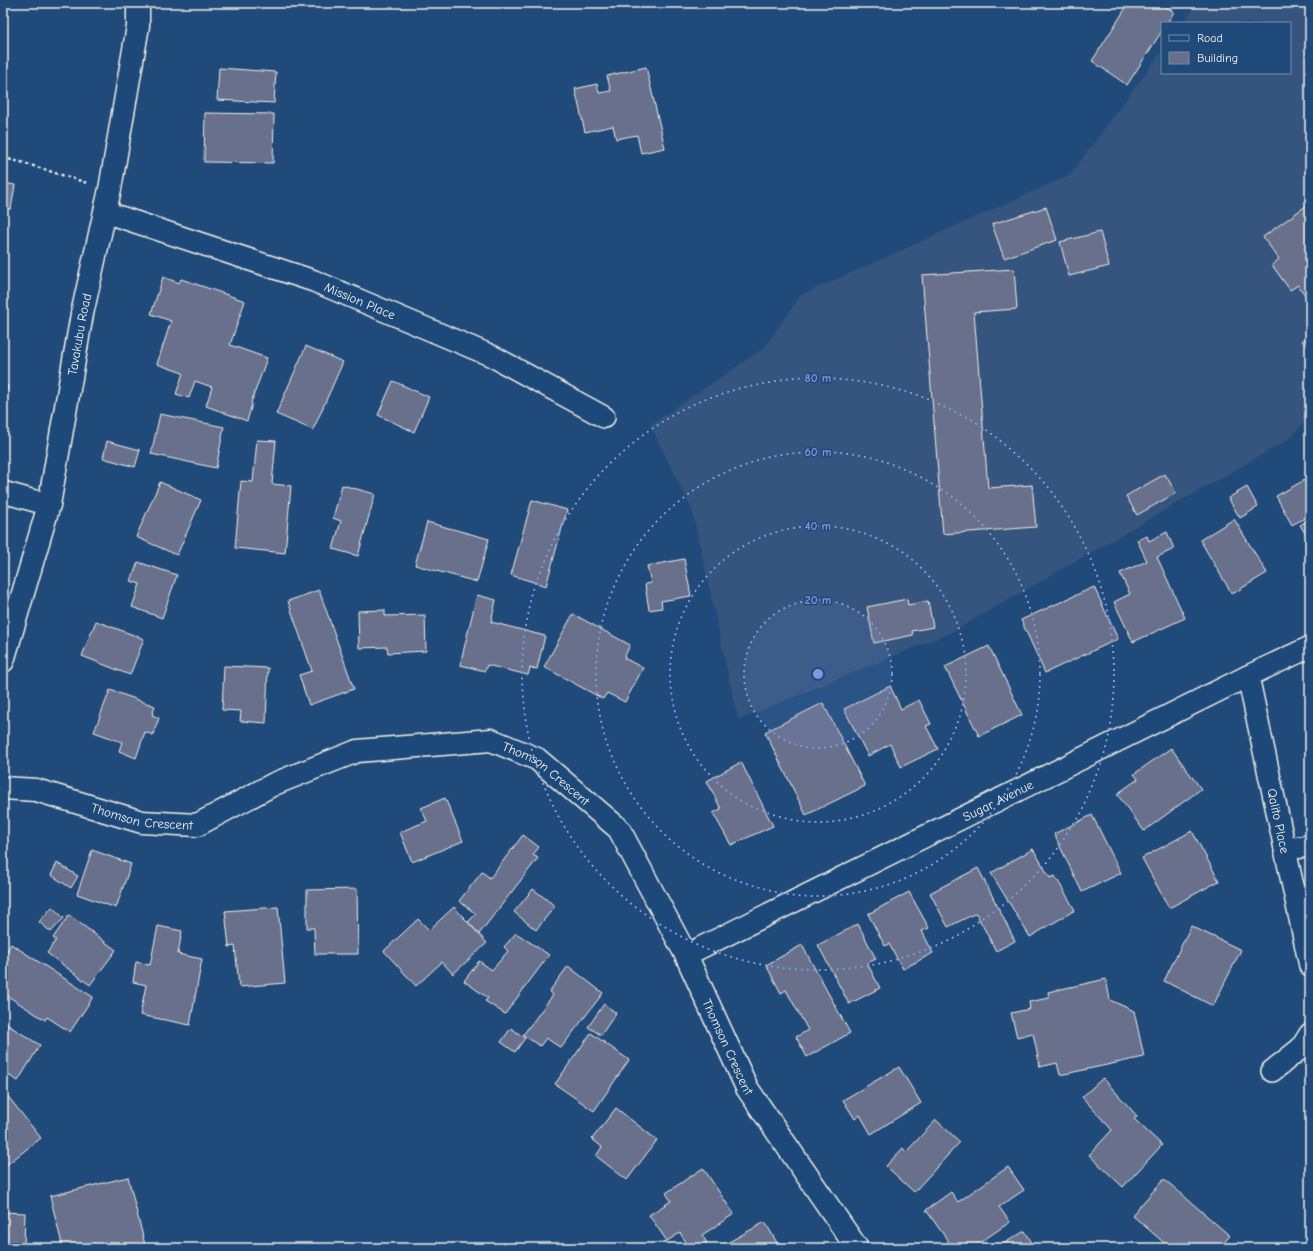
<svg xmlns="http://www.w3.org/2000/svg" width="1313" height="1251" font-family="'Comic Neue',sans-serif">
<rect width="100%" height="100%" fill="#1f4a7a"/>
<filter id="ink" filterUnits="userSpaceOnUse"><feTurbulence type="fractalNoise" baseFrequency=".025" numOctaves="2"/><feDisplacementMap in="SourceGraphic" scale="8" xChannelSelector="R" yChannelSelector="G"/><feConvolveMatrix kernelMatrix="1 2 1 2 8 2 1 2 1" color-interpolation-filters="sRGB"/></filter>
<g filter="url(#ink)">
<path fill="#35557f" d="M 1198,3 L 1310,3 L 1310,416 L 1289,439 L 954,631 L 738,720 L 692,509 L 650,425 L 764,348 L 801,295 L 1070,175 L 1162,51 L 1162,73 L 1290,73 L 1290,23 L 1183,23 Z"/>
<path fill="#686f8c" stroke="#f4f1e8" d="M 1129,3 L 1161,3 L 1174,12 L 1167,23 L 1162,23 L 1162,31 L 1127,85 L 1092,61 Z
M 646,67 L 665,148 L 641,153 L 637,135 L 616,139 L 613,126 L 585,132 L 575,89 L 597,84 L 599,93 L 611,91 L 607,76 Z
M 219,68 L 276,72 L 274,103 L 217,100 Z
M 205,113 L 274,114 L 273,163 L 204,162 Z
M 3,183 L 15,185 L 11,209 L 3,208 Z
M 1310,203 L 1310,302 L 1298,285 L 1290,290 L 1272,265 L 1279,259 L 1263,237 Z
M 1046,207 L 1057,240 L 1004,258 L 992,224 Z
M 1100,232 L 1109,266 L 1069,276 L 1060,242 Z
M 1014,269 L 1017,309 L 974,312 L 988,488 L 1032,485 L 1036,527 L 943,534 L 922,275 Z
M 163,277 L 179,283 L 181,279 L 245,301 L 230,345 L 267,358 L 251,403 L 252,404 L 247,421 L 206,406 L 212,387 L 195,381 L 189,398 L 176,394 L 183,373 L 157,364 L 171,321 L 151,314 Z
M 1310,335 L 1310,352 L 1302,341 Z
M 306,346 L 343,362 L 313,430 L 276,414 Z
M 393,381 L 429,397 L 414,432 L 378,415 Z
M 3,384 L 8,386 L 3,406 Z
M 160,414 L 224,427 L 216,468 L 151,454 Z
M 257,440 L 276,441 L 272,484 L 291,486 L 285,553 L 235,548 L 241,481 L 253,482 Z
M 107,441 L 140,450 L 135,467 L 103,458 Z
M 1165,474 L 1176,493 L 1137,515 L 1126,496 Z
M 1310,477 L 1310,515 L 1292,525 L 1276,496 Z
M 160,482 L 201,500 L 177,555 L 136,537 Z
M 342,485 L 375,494 L 358,556 L 333,549 L 341,521 L 333,518 Z
M 1247,487 L 1258,507 L 1240,518 L 1228,498 Z
M 532,500 L 567,510 L 546,586 L 511,575 Z
M 1234,519 L 1267,573 L 1232,594 L 1200,540 Z
M 1310,519 L 1310,541 L 1300,525 Z
M 427,522 L 489,539 L 477,582 L 415,565 Z
M 1167,532 L 1174,549 L 1157,557 L 1185,618 L 1133,642 L 1114,602 L 1130,594 L 1120,573 L 1147,561 L 1137,540 L 1147,536 L 1149,541 Z
M 684,559 L 691,596 L 661,601 L 662,608 L 649,610 L 645,584 L 651,583 L 647,566 Z
M 138,562 L 177,575 L 162,618 L 132,607 L 140,584 L 131,581 Z
M 1094,587 L 1118,639 L 1045,673 L 1021,620 Z
M 319,590 L 354,689 L 309,705 L 299,675 L 312,671 L 288,601 Z
M 477,595 L 496,600 L 491,622 L 545,636 L 537,669 L 530,668 L 528,675 L 487,665 L 485,671 L 460,665 Z
M 907,599 L 908,605 L 928,601 L 933,627 L 912,631 L 913,635 L 874,643 L 867,607 Z
M 385,610 L 385,616 L 425,615 L 426,651 L 388,653 L 387,647 L 359,648 L 358,611 Z
M 573,614 L 630,645 L 624,658 L 643,668 L 625,702 L 607,693 L 603,699 L 544,667 Z
M 96,621 L 144,639 L 130,675 L 82,656 Z
M 989,646 L 1022,715 L 979,736 L 945,667 Z
M 224,666 L 268,668 L 266,723 L 240,721 L 241,711 L 222,710 Z
M 890,686 L 901,709 L 919,700 L 931,724 L 926,726 L 938,749 L 901,767 L 890,744 L 868,756 L 844,709 Z
M 110,690 L 155,706 L 152,715 L 159,718 L 153,735 L 145,732 L 136,758 L 119,751 L 122,742 L 94,732 Z
M 823,703 L 865,786 L 806,815 L 765,732 Z
M 1171,748 L 1201,789 L 1144,831 L 1117,794 L 1138,779 L 1134,774 Z
M 741,762 L 773,826 L 731,845 L 713,813 L 721,809 L 707,781 Z
M 445,798 L 463,841 L 412,862 L 400,832 L 427,821 L 421,808 Z
M 1092,815 L 1121,873 L 1082,892 L 1054,834 Z
M 1192,831 L 1219,881 L 1169,908 L 1142,858 Z
M 523,835 L 539,847 L 533,855 L 538,858 L 479,934 L 468,922 L 476,914 L 459,901 L 482,872 L 490,878 Z
M 1033,849 L 1050,878 L 1055,876 L 1075,910 L 1030,937 L 991,873 Z
M 92,850 L 131,864 L 116,908 L 77,894 Z
M 57,863 L 78,876 L 71,888 L 51,875 Z
M 978,868 L 1015,941 L 996,951 L 976,913 L 948,927 L 930,893 Z
M 357,889 L 358,954 L 315,954 L 314,928 L 307,928 L 307,890 Z
M 533,889 L 555,906 L 536,930 L 514,912 Z
M 909,892 L 929,928 L 922,931 L 933,953 L 903,969 L 889,944 L 885,946 L 868,914 Z
M 52,907 L 64,918 L 51,932 L 39,922 Z
M 278,907 L 285,983 L 239,987 L 235,946 L 229,947 L 225,911 Z
M 454,907 L 487,943 L 453,974 L 442,962 L 416,986 L 384,951 L 418,919 L 429,930 Z
M 69,915 L 116,950 L 90,985 L 47,953 L 56,940 L 53,938 Z
M 858,924 L 876,959 L 867,963 L 880,988 L 849,1004 L 818,945 Z
M 158,926 L 182,931 L 178,954 L 202,959 L 190,1025 L 140,1015 L 146,985 L 133,982 L 136,962 L 150,965 Z
M 1191,926 L 1241,950 L 1213,1006 L 1164,981 Z
M 516,933 L 549,955 L 505,1014 L 485,1001 L 488,998 L 464,981 L 479,961 L 492,970 L 508,951 L 504,947 Z
M 11,944 L 93,997 L 70,1032 L 47,1017 L 45,1020 L 3,993 L 3,955 L 4,955 Z
M 802,945 L 850,1033 L 807,1057 L 796,1037 L 808,1030 L 786,990 L 781,993 L 766,965 Z
M 568,966 L 603,993 L 561,1048 L 546,1038 L 540,1046 L 523,1035 L 553,995 L 549,992 Z
M 1106,979 L 1110,1000 L 1134,1011 L 1144,1057 L 1060,1075 L 1057,1063 L 1040,1067 L 1033,1033 L 1017,1037 L 1011,1013 L 1030,1009 L 1029,1002 L 1049,998 L 1048,992 Z
M 604,1004 L 616,1013 L 601,1035 L 588,1027 Z
M 3,1022 L 40,1045 L 18,1081 L 3,1072 Z
M 511,1028 L 525,1038 L 515,1052 L 501,1042 Z
M 591,1033 L 629,1060 L 594,1111 L 555,1084 Z
M 899,1067 L 921,1103 L 871,1134 L 860,1115 L 855,1119 L 843,1100 Z
M 1103,1078 L 1137,1116 L 1134,1119 L 1162,1145 L 1123,1187 L 1089,1155 L 1112,1130 L 1082,1097 Z
M 6,1094 L 41,1138 L 5,1166 L 3,1164 L 3,1096 Z
M 616,1108 L 657,1140 L 627,1180 L 596,1156 L 602,1147 L 592,1139 Z
M 936,1120 L 960,1142 L 914,1192 L 886,1166 L 903,1148 L 906,1152 Z
M 1008,1167 L 1024,1190 L 999,1207 L 1010,1222 L 972,1248 L 953,1248 L 926,1210 L 951,1192 L 958,1202 Z
M 703,1168 L 734,1214 L 702,1235 L 707,1243 L 699,1248 L 690,1248 L 680,1233 L 667,1241 L 649,1215 L 671,1201 L 666,1193 Z
M 128,1177 L 145,1245 L 134,1248 L 63,1248 L 50,1196 Z
M 1164,1179 L 1230,1236 L 1219,1248 L 1170,1248 L 1132,1215 Z
M 3,1212 L 25,1213 L 24,1247 L 7,1247 L 7,1248 L 3,1248 Z
M 765,1222 L 780,1248 L 718,1248 Z
M 1025,1231 L 1035,1248 L 996,1248 Z"/>
<g fill="none" stroke-linecap="round" stroke-linejoin="round">
<defs>
<g id="street">
<path id="s1" d="M 105,212 L 314,281 L 492,356 L 604,417"/>
<path d="M 3,492 L 49,505"/>
<path id="s2" d="M 1248,676 L 1310,966"/>
<path d="M 1285,849 L 1310,846"/>
<path id="s3" d="M 686,955 L 1248,676 L 1310,647"/>
<path d="M 1272,1071 L 1301,1048 L 1310,1034"/>
</g>
<g id="secondary">
<path id="s4" d="M 3,661 L 49,505 L 82,314 L 110,189 L 138,26 L 138,3"/>
<path id="s5" d="M 3,788 L 36,790 L 142,822 L 197,825 L 274,784 L 357,751 L 491,740 L 537,759 L 619,829 L 686,955 L 747,1088 L 857,1248"/>
</g>
</defs>
<use href="#street" stroke="#f4f1e8" stroke-width="24"/>
<use href="#secondary" stroke="#f4f1e8" stroke-width="25"/>
<path stroke="#f4f1e8" stroke-width="2.5" stroke-dasharray="3 3" stroke-linecap="butt" d="M 3,158 L 21,162 L 87,183"/>
<use href="#street" stroke="#1f4a7a" stroke-width="21"/>
<use href="#secondary" stroke="#1f4a7a" stroke-width="22"/>
</g>
</g>
<circle cx="818" cy="674" r="74" fill="#7e97df" fill-opacity=".12"/>
<g fill="none" stroke="#7e97df" stroke-width="2" stroke-dasharray="2 4">
<circle cx="818" cy="674" r="74"/>
<circle cx="818" cy="674" r="148"/>
<circle cx="818" cy="674" r="222"/>
<circle cx="818" cy="674" r="296"/>
</g>
<g text-anchor="middle" dominant-baseline="central" stroke-width="3" stroke-linejoin="round" paint-order="stroke">
<g font-size="13" fill="#f4f1e8" stroke="#1f4a7a">
<text stroke="none"><textPath href="#s1" startOffset="270">Mission Place</textPath></text>
<text stroke="none"><textPath href="#s4" startOffset="336">Tavakubu Road</textPath></text>
<text stroke="none"><textPath href="#s5" startOffset="575">Thomson Crescent</textPath></text>
<text stroke="none"><textPath href="#s3" startOffset="348">Sugar Avenue</textPath></text>
<text stroke="none"><textPath href="#s5" startOffset="143">Thomson Crescent</textPath></text>
<text stroke="none"><textPath href="#s2" startOffset="148">Qalito Place</textPath></text>
<text stroke="none"><textPath href="#s5" startOffset="911">Thomson Crescent</textPath></text>
</g>
</g>
<circle cx="818" cy="674" r="6" fill="#7e97df" stroke="#1f4a7a" stroke-width="2"/>
<g font-size="12" text-anchor="middle" font-weight="bold" fill="#7e97df" stroke="#1f4a7a" stroke-width="3" stroke-linejoin="round" paint-order="stroke">
<text x="818" y="382">80 m</text>
<text x="818" y="456">60 m</text>
<text x="818" y="530">40 m</text>
<text x="818" y="604">20 m</text>
</g>
<rect width="1313" height="1251" fill="none" stroke="#1f4a7a" stroke-width="16"/>
<rect x="8" y="8" width="1297" height="1235" fill="none" stroke="#f4f1e8" stroke-width="1.5" filter="url(#ink)"/>
<rect x="1161" y="22" width="130" height="52" fill="#1f4a7a" stroke="#748da6"/>
<rect x="1169" y="35" width="20" height="6" fill="#1f4a7a" stroke="#748da6"/>
<text x="1197" y="42" font-size="12" fill="#f4f1e8">Road</text>
<rect x="1169" y="52" width="20" height="12" fill="#686f8c" stroke="#748da6"/>
<text x="1197" y="62" font-size="12" fill="#f4f1e8">Building</text>
</svg>
